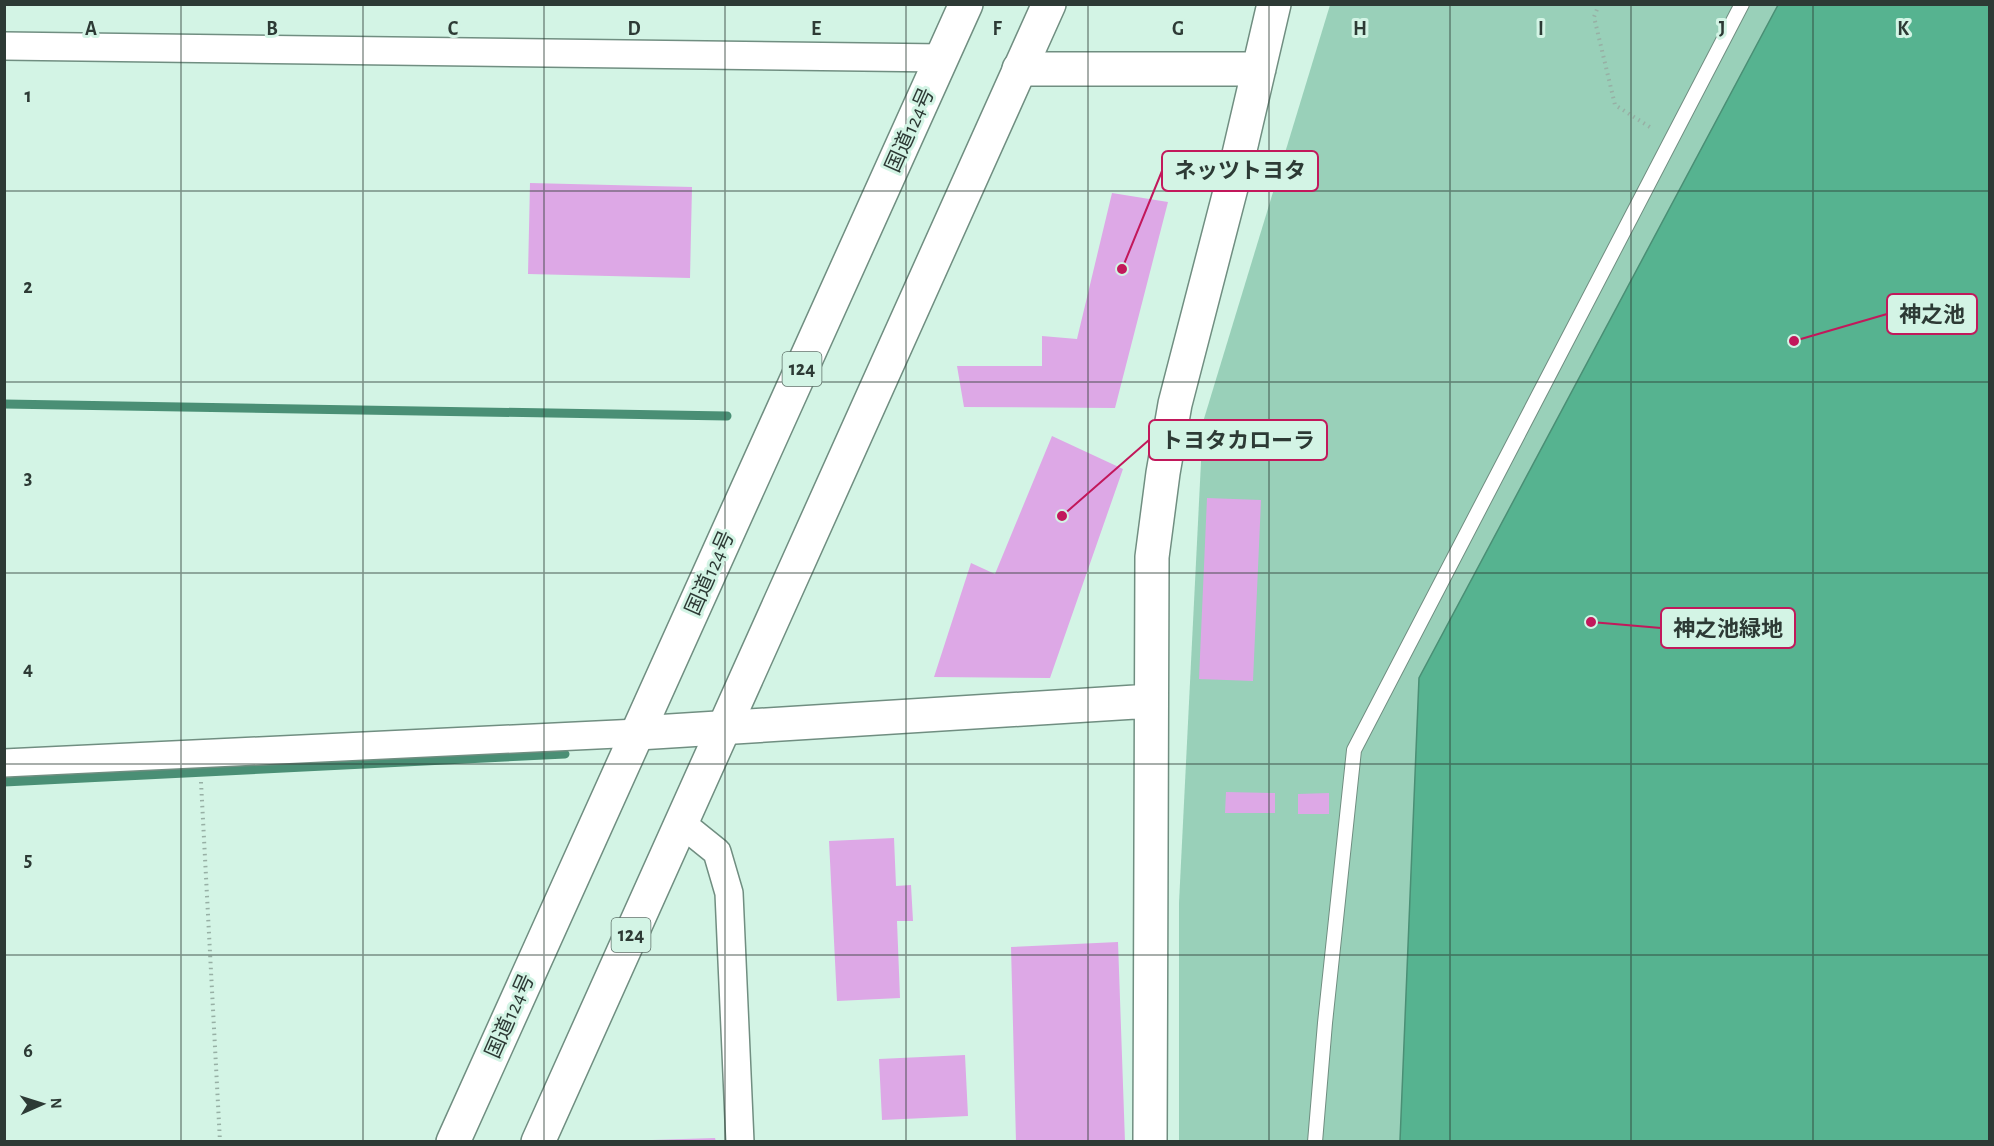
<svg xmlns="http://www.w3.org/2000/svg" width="1994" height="1146" font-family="'Alegreya Sans','Noto Sans JP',sans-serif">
<rect width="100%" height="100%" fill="#d3f4e5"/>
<path fill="#99d0b9" d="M 1330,5 L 1989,5 L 1989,1141 L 1179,1142 L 1179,903 L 1203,422 Z"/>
<path fill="#56b390" stroke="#4a8f75" stroke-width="1.5" d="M 1778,5 L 1989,5 L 1989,1141 L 1400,1141 L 1419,678 Z"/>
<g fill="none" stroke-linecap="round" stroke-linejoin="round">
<path stroke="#4a8f75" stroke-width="9" d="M 4,404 L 727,416
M 4,782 L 565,754"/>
</g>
<path fill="#dda8e6" d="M 530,183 L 692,187 L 690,278 L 528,274 Z
M 1112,193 L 1168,202 L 1115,408 L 964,407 L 957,366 L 1042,366 L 1042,336 L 1077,339 Z
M 1052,436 L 1123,469 L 1050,678 L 934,677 L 971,563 L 995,574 Z
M 1207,498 L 1261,500 L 1253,681 L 1199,679 Z
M 1226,792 L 1275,793 L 1275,813 L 1225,813 Z
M 1329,793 L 1329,814 L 1298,814 L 1298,794 Z
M 894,838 L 896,886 L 911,885 L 913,921 L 897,921 L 900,998 L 837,1001 L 829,841 Z
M 1118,942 L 1125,1142 L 1016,1142 L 1011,947 Z
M 965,1055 L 968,1116 L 882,1120 L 879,1059 Z
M 715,1138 L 716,1142 L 652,1142 L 652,1140 Z"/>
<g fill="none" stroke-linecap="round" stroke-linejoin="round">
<defs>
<path id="service" d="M 1315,1142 L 1325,1023 L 1354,750 L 1742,4"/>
<path id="minor" d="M 4,46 L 943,58
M 4,763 L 638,733
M 681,823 L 717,852 L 729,893 L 740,1142"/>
<path id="tertiary" d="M 1019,69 L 1259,69
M 638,733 L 1151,701
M 1150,1142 L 1152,557 L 1163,473 L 1175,404 L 1232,184 L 1274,4"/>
<path id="trunk" d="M 453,1142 L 966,4
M 538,1142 L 1049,4"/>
</defs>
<use href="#service" stroke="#708e81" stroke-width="16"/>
<use href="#minor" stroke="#708e81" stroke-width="30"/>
<use href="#tertiary" stroke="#708e81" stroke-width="36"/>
<use href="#trunk" stroke="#708e81" stroke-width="36"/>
<path stroke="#97b0a5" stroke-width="4" stroke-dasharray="1.5 4.5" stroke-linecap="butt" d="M 1599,4 L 1594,17 L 1615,105 L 1653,129
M 201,782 L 220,1142"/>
<use href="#service" stroke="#fff" stroke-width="14"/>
<use href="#minor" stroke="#fff" stroke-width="27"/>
<use href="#tertiary" stroke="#fff" stroke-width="33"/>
<use href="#trunk" stroke="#fff" stroke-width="33"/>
</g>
<path fill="none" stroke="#2d3a35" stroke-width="1.5" stroke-opacity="0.55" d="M 181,4 L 181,1142M 363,4 L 363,1142M 544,4 L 544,1142M 725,4 L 725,1142M 906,4 L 906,1142M 1088,4 L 1088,1142M 1269,4 L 1269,1142M 1450,4 L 1450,1142M 1631,4 L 1631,1142M 1813,4 L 1813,1142M 4,191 L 1990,191M 4,382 L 1990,382M 4,573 L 1990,573M 4,764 L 1990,764M 4,955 L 1990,955"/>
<g text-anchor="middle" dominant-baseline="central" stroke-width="6" stroke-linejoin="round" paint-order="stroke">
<g fill="#d3f4e5" stroke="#5f726a" stroke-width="1.5">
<rect x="782.5" y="352" width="39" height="34" rx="4.5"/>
<rect x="611.5" y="918" width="39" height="34" rx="4.5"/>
</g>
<g font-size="20" font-weight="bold" fill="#2d3a35">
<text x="802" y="369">124</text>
<text x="631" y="935">124</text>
</g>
<g font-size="21" fill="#2d3a35" stroke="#d3f4e5">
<text transform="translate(910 130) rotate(-66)">国道124号</text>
<text transform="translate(710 573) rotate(-66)">国道124号</text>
<text transform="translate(510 1016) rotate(-66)">国道124号</text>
</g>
</g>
<g font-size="20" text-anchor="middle" font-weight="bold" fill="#2d3a35" stroke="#d3f4e5" stroke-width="6" stroke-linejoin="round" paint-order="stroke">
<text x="91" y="35">A</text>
<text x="272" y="35">B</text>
<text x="453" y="35">C</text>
<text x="634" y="35">D</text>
<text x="816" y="35">E</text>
<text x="997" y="35">F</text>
<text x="1178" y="35">G</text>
<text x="1360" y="35">H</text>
<text x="1541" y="35">I</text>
<text x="1722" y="35">J</text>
<text x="1903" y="35">K</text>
<text x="28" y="102">1</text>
<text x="28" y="293">2</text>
<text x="28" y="484">3</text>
<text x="28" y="675">4</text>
<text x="28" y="866">5</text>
<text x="28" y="1057">6</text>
</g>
<path fill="none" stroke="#c2185b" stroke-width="2" d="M1122 269L1162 171M1794 341L1887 314M1062 516L1149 440M1591 622L1661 628"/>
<g fill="#c2185b" stroke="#d3f4e5" stroke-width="2">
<circle cx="1122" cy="269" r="6"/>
<circle cx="1794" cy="341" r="6"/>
<circle cx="1062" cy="516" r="6"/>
<circle cx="1591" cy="622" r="6"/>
</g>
<g fill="#d3f4e5" stroke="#c2185b" stroke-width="2">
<rect x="1162" y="151" width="156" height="40" rx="6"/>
<rect x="1887" y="294" width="90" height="40" rx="6"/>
<rect x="1149" y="420" width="178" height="40" rx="6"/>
<rect x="1661" y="608" width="134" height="40" rx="6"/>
</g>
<g font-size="22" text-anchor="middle" font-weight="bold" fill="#2d3a35">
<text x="1240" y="178">ネッツトヨタ</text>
<text x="1932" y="322">神之池</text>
<text x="1238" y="448">トヨタカローラ</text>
<text x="1728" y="636">神之池緑地</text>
</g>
<rect width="1994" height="1146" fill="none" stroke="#2d3a35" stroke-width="12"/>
<g transform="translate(42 1104) rotate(87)" stroke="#d3f4e5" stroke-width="4.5" paint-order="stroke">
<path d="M0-4.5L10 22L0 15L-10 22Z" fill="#2d3a35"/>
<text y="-9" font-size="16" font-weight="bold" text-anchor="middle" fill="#2d3a35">N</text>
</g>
</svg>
